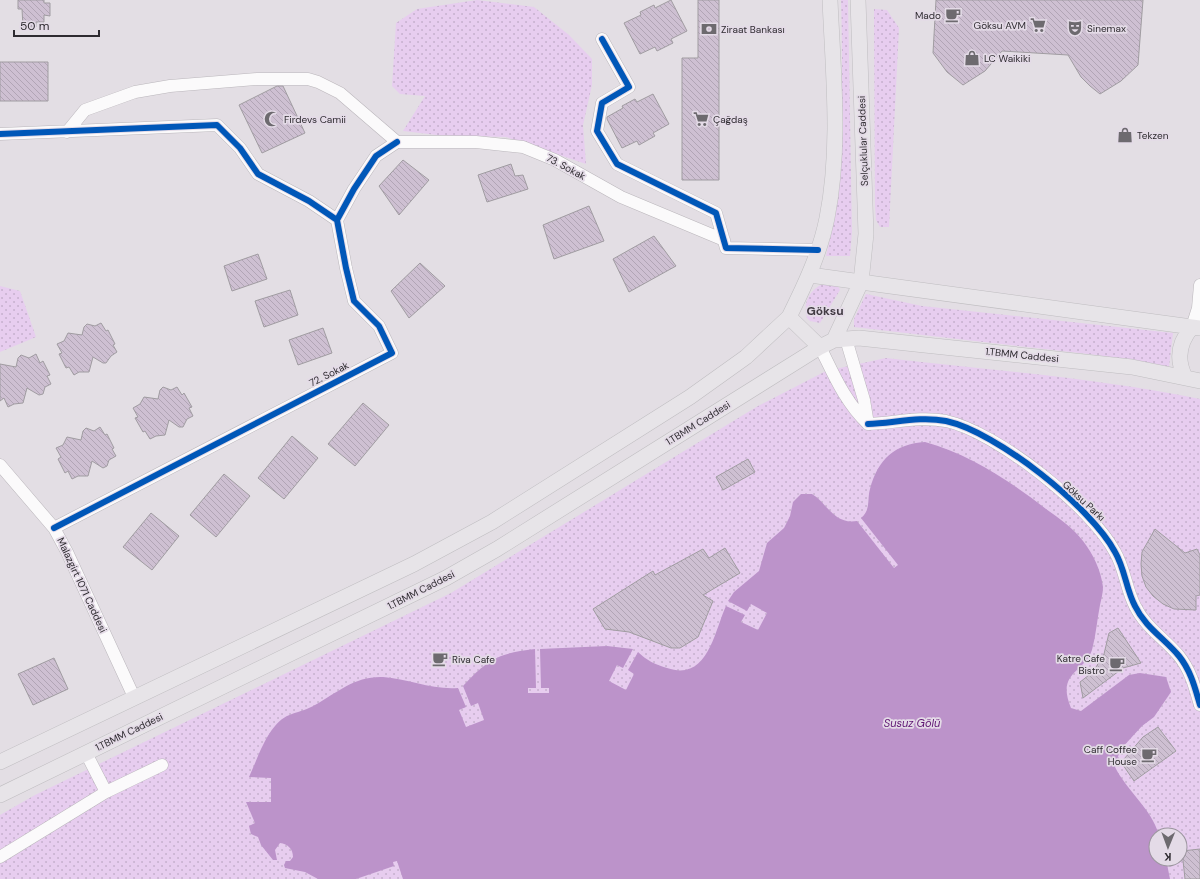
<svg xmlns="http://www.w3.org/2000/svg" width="1200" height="879" font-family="'DM Sans',sans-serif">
<defs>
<pattern id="grass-dots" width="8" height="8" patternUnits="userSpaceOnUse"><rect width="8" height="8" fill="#e7cdef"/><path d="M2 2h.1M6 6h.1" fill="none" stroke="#c6b0cd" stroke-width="1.8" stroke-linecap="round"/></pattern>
<pattern id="building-back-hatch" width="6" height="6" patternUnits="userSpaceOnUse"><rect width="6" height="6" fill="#cec0d2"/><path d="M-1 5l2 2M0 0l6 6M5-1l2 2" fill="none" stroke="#b1a5b5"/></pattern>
</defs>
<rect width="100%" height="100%" fill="#e3dee4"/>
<path fill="url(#grass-dots)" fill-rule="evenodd" d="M 477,0 L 534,7 L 569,35 L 592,59 L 592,85 L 583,125 L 586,164 L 506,137 L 437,135 L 403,131 L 425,96 L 400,94 L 392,86 L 396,23 L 417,9 Z
M 841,0 L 848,0 L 852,232 L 850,256 L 826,256 C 841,200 842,146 842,89 C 842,59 842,30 841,0 Z
M 874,9 L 887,10 L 899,28 L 889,227 L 880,227 L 876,220 L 875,206 Z
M 827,282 L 837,284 L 840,290 L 820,323 L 810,321 L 807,318 C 802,301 811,288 827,282 Z
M 0,286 L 20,291 L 36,337 L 0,352 Z
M 866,294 L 922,306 L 1173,333 L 1169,367 L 1097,355 L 854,327 L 854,319 Z
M 886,358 C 991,370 1097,378 1200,399 L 1200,879 L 0,879 L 0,815 L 35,795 L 451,593 L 758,406 L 826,371 ZM 1156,835 L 1180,835 L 1180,859 L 1156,859 Z"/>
<path fill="#bc93ca" d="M 925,442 C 969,454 1010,481 1046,509 C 1059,518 1073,528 1083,541 C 1093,554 1101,570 1103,587 C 1103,593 1101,600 1100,605 C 1097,620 1096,635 1092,650 C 1084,673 1056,672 1071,708 L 1081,711 L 1129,675 L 1140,673 L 1166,677 L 1171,692 L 1154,717 L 1142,726 L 1120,750 L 1115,767 C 1127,791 1151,808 1159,835 L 1156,835 L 1156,859 L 1166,859 L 1170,879 L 403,879 L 397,861 L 393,862 L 394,866 L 356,879 L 318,879 L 305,872 L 285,868 L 284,865 L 286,861 L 290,861 L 293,857 C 293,849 288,844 280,843 L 275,850 L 277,860 L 273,860 L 261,845 L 258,837 L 251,834 L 249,826 L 255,823 L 246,802 L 271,802 L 271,778 L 249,777 C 257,760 263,740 275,726 C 287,711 300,714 315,705 C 338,692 355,676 383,677 C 408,679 433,690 458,688 L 466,707 L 459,710 L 466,727 L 484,720 L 478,703 L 471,706 L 463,686 C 488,659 499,653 535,649 L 536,688 L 528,688 L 528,693 L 549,693 L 549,688 L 541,688 L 540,649 L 607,646 L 633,649 L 623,668 L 617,665 L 609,681 L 626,690 L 634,674 L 628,670 L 638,652 C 646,660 656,665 667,668 C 708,682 714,632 726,606 L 745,615 L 741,622 L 758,630 L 767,613 L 751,604 L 747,611 L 728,601 L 734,592 L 759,571 L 767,543 L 784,528 L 790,516 L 793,502 L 801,494 L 812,494 C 827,503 834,525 857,521 L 894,568 L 898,565 L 861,518 C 871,510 867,499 870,489 C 878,459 895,444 925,442 Z"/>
<path fill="url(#building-back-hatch)" stroke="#a09ca1" d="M 18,0 L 44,0 L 44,3 L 50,3 L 50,16 L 44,15 L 44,22 L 36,22 L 36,27 L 23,27 L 22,9 L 18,9 Z
M 671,0 L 687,31 L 671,39 L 673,43 L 657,51 L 655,47 L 640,54 L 624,23 L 641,15 L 640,12 L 654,5 L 655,8 Z
M 698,0 L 719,0 L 719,180 L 682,180 L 682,58 L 698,58 Z
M 936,0 L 1143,0 L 1138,65 L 1121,81 L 1100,94 L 1090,86 L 1081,77 L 1068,55 L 1002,51 L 985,71 L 963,85 L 947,72 L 933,53 Z
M 0,62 L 48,62 L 48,101 L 0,101 Z
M 277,86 L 283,86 L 305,133 L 262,153 L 239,105 Z
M 653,94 L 669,124 L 653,133 L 655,136 L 639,145 L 637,141 L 622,148 L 607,119 L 607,117 L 623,108 L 622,106 L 635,99 L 637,102 Z
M 403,160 L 429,180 L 399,215 L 379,186 Z
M 511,164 L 515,176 L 523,175 L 528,189 L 487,202 L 478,175 Z
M 589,206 L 604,241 L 554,259 L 543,225 Z
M 654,236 L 676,266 L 629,292 L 613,259 Z
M 258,254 L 267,279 L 232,291 L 224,266 Z
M 420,263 L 445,286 L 409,318 L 391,291 Z
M 290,290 L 298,315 L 264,327 L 255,301 Z
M 101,323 L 106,331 L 108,330 L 115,344 L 113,345 L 117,352 L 111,356 L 106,363 L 103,363 L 93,357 L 89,372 L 79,372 L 74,375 L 69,367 L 66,368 L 59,354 L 62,353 L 57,344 L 64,341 L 68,333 L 82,335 L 84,327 L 87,324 L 95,326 Z
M 323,328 L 332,353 L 298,365 L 289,340 Z
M 36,354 L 40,363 L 43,361 L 50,375 L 47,376 L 51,384 L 45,387 L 43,394 L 39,395 L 27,388 L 23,403 L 14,404 L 8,407 L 4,398 L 0,401 L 0,364 L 16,367 L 18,358 L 21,355 L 29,358 Z
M 163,387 L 171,390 L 177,387 L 182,395 L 184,393 L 192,407 L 189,408 L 193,416 L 187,419 L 183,427 L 179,427 L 169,420 L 165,435 L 156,436 L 150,439 L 145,431 L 143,432 L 135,418 L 138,417 L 133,408 L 140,404 L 144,397 L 158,399 L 160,390 Z
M 363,403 L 389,425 L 355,466 L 328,444 Z
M 100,427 L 105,435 L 107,434 L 114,448 L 112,449 L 116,456 L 109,460 L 107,466 L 103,468 L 92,461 L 88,476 L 78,476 L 72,479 L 68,471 L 65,473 L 58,459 L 61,457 L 56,448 L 63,445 L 67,437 L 81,440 L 83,431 L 86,428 L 94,431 Z
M 292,436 L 318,458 L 284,499 L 258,478 Z
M 748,459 L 755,472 L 723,490 L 716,477 Z
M 224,474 L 250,496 L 216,537 L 190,515 Z
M 151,513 L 179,536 L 152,570 L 123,547 Z
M 1155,529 L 1185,553 L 1197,549 L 1200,555 L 1200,595 L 1196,596 L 1196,610 L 1174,609 L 1163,604 L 1153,596 L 1146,587 L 1142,576 L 1141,564 L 1142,552 Z
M 725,548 L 740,573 L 703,595 L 713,601 L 698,637 L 680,648 L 671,648 L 629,632 L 605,629 L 593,609 L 653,571 L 655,575 L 703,549 L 709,558 Z
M 1118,628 L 1141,663 L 1123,668 L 1083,698 L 1080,682 L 1093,672 L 1104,654 L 1109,633 Z
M 54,658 L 68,689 L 33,705 L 18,674 Z
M 1158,727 L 1176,751 L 1134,781 L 1123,765 L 1124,759 L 1143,737 Z
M 1200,849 L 1200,879 L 1185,879 L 1182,851 Z"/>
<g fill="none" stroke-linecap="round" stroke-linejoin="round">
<defs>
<path id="minor" d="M 602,39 L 629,87 L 602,103 L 597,131 L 617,164 L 716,213 L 726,248 L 818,250
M 67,132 L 85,110 L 135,92 L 170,86 L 257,79 L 308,79 L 318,82 L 340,93 L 397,142
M 0,134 L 217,125 L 240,148 L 258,174 L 309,201 L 337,220
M 397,142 L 476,142 L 523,147 L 555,160 L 621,197 L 724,240
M 1192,327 L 1198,308 L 1200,285
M 846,339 L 864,400 L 868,424
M 820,347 C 834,375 845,402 868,424
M 868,424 C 894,423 920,416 946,421 C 997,432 1091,507 1115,552 C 1125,569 1126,589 1135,606 C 1145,627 1165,639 1179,656 C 1191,671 1195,688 1200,705
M 0,465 L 54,528 L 67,552 L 134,697
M 54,528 L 392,353 L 379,326 L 354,301 L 346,268 L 337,220 L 354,189 L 376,156 L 397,142
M 86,753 L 106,792
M 0,857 L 106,792 L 162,765"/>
<path id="major" d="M 858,0 L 866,234 L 861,282 L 1200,328
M 810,275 L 861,282 L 834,340 L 820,347 L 789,317 C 805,285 820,253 827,218 C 841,147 833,72 830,0
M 834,340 L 859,338 L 1132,367 L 1200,381
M 1185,377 C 1176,359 1179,342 1192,327
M 0,762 L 414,564 L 492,522 L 690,397 L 746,357 L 789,317
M 0,795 L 446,578 L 497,549 L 820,347"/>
</defs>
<use href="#minor" stroke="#bab6bb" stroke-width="13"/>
<use href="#major" stroke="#bfbdc0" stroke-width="16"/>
<use href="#minor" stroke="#fbfafb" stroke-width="12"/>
<use href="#major" stroke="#e7e4e8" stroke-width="15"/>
<defs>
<path id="cycleway" d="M 602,39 L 629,87 L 602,103 L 597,131 L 617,164 L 716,213 L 726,248 L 818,250
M 0,134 L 217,125 L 240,148 L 258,174 L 309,201 L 337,220
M 868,424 C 894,423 920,416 946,421 C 997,432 1091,507 1115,552 C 1125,569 1126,589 1135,606 C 1145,627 1165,639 1179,656 C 1191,671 1195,688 1200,705
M 54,528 L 392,353 L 379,326 L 354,301 L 346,268 L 337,220 L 354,189 L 376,156 L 397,142"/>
</defs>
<use href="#cycleway" stroke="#e4dbe7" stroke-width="8"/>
<use href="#cycleway" stroke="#0057b8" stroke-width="6"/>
</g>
<defs>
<symbol id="cafe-bare" viewBox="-9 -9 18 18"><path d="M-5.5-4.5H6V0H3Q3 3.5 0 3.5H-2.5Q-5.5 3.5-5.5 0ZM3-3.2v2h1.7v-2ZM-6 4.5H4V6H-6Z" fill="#6d6a6f" stroke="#e4dbe7" stroke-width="2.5" paint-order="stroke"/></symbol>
<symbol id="supermarket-bare" viewBox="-9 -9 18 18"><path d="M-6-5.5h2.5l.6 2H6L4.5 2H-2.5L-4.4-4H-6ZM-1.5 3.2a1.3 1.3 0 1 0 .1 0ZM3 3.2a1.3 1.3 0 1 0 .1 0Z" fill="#6d6a6f" stroke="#e4dbe7" stroke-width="2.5" paint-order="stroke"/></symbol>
<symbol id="theatre-bare" viewBox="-9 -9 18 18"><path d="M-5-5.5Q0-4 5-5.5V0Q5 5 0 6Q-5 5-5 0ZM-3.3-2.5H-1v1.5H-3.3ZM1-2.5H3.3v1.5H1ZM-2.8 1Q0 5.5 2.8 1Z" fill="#6d6a6f" stroke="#e4dbe7" stroke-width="2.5" paint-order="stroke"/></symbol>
<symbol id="bank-bare" viewBox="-9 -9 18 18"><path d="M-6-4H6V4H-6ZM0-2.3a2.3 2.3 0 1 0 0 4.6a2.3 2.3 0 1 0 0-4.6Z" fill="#6d6a6f" stroke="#e4dbe7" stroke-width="2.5" paint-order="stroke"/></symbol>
<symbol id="shop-bare" viewBox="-9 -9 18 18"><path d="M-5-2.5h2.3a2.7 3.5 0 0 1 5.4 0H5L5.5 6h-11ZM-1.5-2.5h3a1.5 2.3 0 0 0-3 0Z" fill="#6d6a6f" stroke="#e4dbe7" stroke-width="2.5" paint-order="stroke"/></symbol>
<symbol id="mosque-bare" viewBox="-9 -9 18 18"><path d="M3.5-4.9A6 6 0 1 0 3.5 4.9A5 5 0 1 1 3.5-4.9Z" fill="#6d6a6f" stroke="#e4dbe7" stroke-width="2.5" paint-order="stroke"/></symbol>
</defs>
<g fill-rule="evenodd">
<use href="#cafe-bare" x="942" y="4" width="22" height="22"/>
<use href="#supermarket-bare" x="1027" y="14" width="22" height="22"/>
<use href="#theatre-bare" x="1064" y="17" width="22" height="22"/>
<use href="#bank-bare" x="698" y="18" width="22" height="22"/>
<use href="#shop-bare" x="961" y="47" width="22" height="22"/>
<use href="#mosque-bare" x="261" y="108" width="22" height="22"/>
<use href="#supermarket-bare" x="690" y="108" width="22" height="22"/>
<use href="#shop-bare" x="1114" y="124" width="22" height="22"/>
<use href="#cafe-bare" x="429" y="648" width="22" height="22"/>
<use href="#cafe-bare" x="1106" y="653" width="22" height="22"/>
<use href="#cafe-bare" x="1138" y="744" width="22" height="22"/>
</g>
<g text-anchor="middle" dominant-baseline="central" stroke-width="3.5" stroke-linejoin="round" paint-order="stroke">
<g font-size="10" fill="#2e2b30" stroke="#e4dbe7" text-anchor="start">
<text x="941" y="15" text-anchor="end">Mado</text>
<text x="1026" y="25" text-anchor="end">Göksu AVM</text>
<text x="1087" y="28">Sinemax</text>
<text x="721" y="29">Ziraat Bankası</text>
<text x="984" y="58">LC Waikiki</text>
<text x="284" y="119">Firdevs Camii</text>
<text x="713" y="119">Çağdaş</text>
<text x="1137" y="135">Tekzen</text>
<text x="1105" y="658" text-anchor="end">Katre Cafe<tspan x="1105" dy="12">Bistro</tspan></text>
<text x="452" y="659">Riva Cafe</text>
<text x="1137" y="749" text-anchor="end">Caff Coffee<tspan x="1137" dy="12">House</tspan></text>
</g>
<g font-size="10" fill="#2e2b30" stroke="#e4dbe7">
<text transform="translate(863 141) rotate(-92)">Selçuklular Caddesi</text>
<text transform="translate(566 167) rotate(28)">73. Sokak</text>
<text transform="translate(1022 355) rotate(6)">1.TBMM Caddesi</text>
<text transform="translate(329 374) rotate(-27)">72. Sokak</text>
<text transform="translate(698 423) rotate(-32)">1.TBMM Caddesi</text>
<text transform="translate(1084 501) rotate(43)">Göksu Parkı</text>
<text transform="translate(82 585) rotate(65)">Malazgirt 1071 Caddesi</text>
<text transform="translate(421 590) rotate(-27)">1.TBMM Caddesi</text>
<text transform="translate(129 732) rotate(-26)">1.TBMM Caddesi</text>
</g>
<g font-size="11" font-style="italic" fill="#5e1472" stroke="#e4dbe7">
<text x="912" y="723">Susuz Gölü</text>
</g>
<g font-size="12" font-weight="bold" fill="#423b44" stroke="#e4dbe7">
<text x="825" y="311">Göksu</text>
</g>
</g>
<g transform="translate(1168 847) rotate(181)"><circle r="19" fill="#e4dbe7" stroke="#9b959e"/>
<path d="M0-3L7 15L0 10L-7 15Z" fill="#6d6a6f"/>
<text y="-6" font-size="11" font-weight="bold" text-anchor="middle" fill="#2e2b30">K</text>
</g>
<path d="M14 30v6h85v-6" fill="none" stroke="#2e2b30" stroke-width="2"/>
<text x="20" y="30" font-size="12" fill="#2e2b30" stroke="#e4dbe7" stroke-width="3" paint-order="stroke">50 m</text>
</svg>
